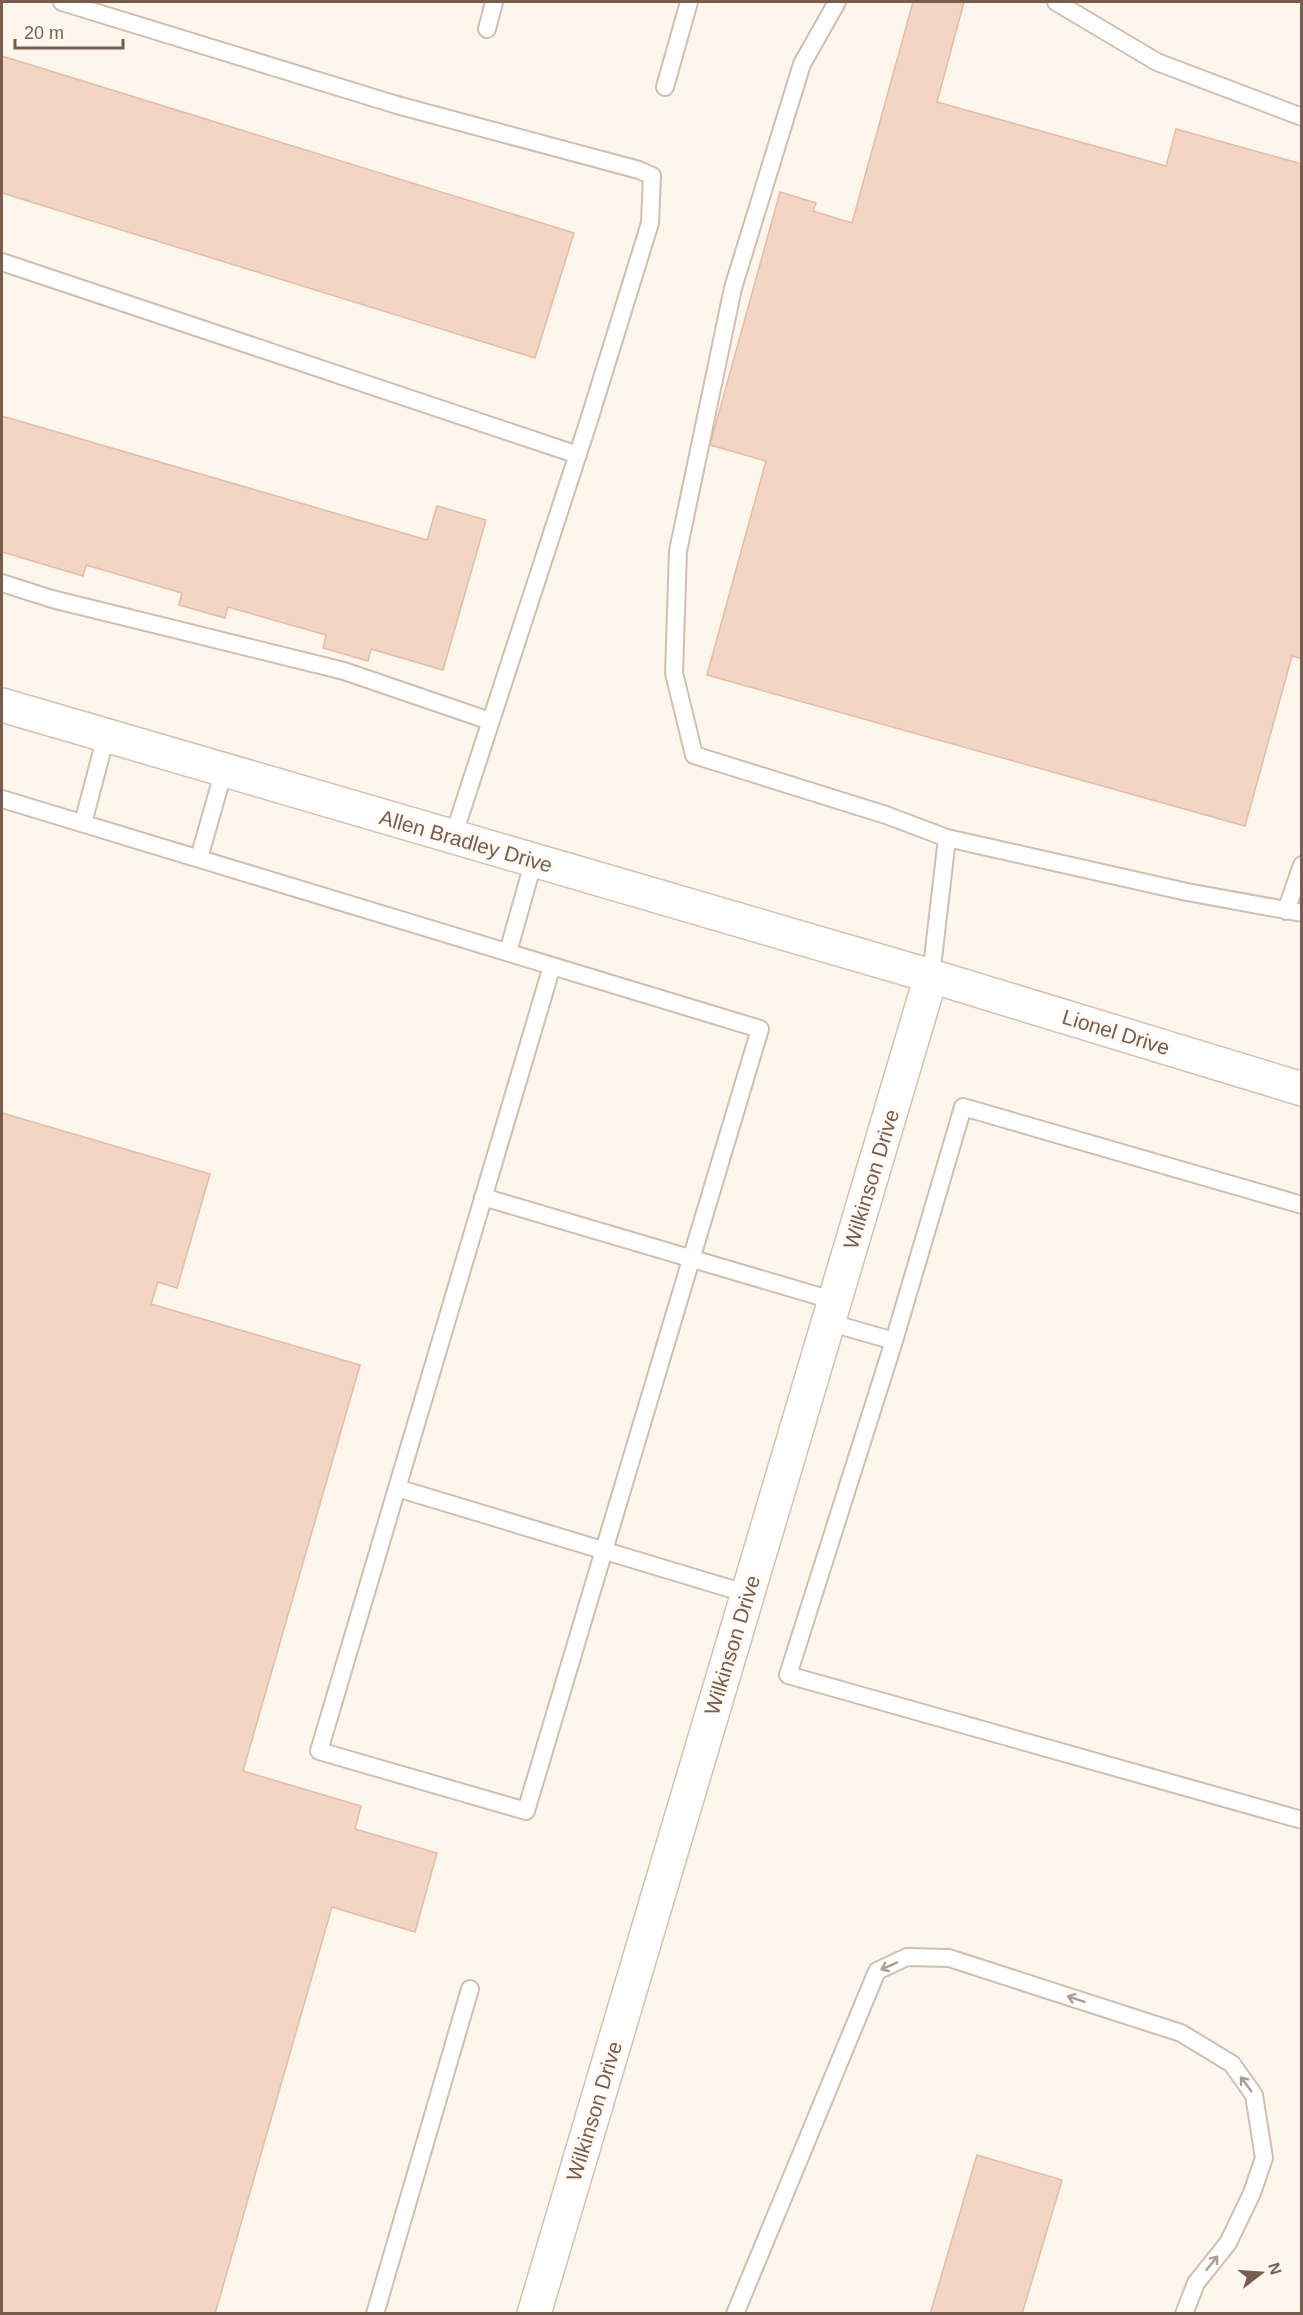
<svg xmlns="http://www.w3.org/2000/svg" width="1303" height="2315" font-family="Arial,sans-serif">
<rect width="100%" height="100%" fill="#fdf6ec"/>
<path fill="#f3d5c3" stroke="#e6bba3" stroke-width="1.5" d="M 913,2 L 964,2 L 937,102 L 1166,166 L 1176,129 L 1302,164 L 1302,659 L 1292,656 L 1245,826 L 707,675 L 766,461 L 710,445 L 780,192 L 816,203 L 813,211 L 852,223 Z
M 2,56 L 574,233 L 535,358 L 2,193 Z
M 2,416 L 427,540 L 437,506 L 486,520 L 443,670 L 371,649 L 368,661 L 323,648 L 326,635 L 228,607 L 225,618 L 179,605 L 182,593 L 86,565 L 83,576 L 2,552 Z
M 2,1113 L 210,1174 L 177,1288 L 158,1282 L 151,1304 L 360,1365 L 243,1771 L 361,1806 L 355,1829 L 437,1853 L 415,1932 L 332,1907 L 215,2314 L 2,2314 Z
M 977,2155 L 1062,2180 L 1022,2314 L 930,2314 Z"/>
<g fill="none" stroke-linecap="round" stroke-linejoin="round">
<defs>
<path id="lane" d="M 62,2 L 397,105 L 639,170 L 652,176 L 650,223 L 590,417 L 453,837
M 837,2 L 802,64 L 733,288 L 678,551 L 674,673 L 694,755 L 886,815 L 947,838 L 931,976
M 1056,2 L 1157,62 L 1302,117
M 487,29 L 494,2
M 665,87 L 689,2
M 2,262 L 578,455
M 2,583 L 52,599 L 344,671 L 490,721
M 2,799 L 760,1029 L 526,1811 L 319,1751 L 552,966
M 83,823 L 106,736
M 947,838 L 1187,892 L 1302,913
M 199,858 L 224,770
M 1286,911 L 1302,865
M 508,952 L 534,860
M 483,1197 L 835,1301
M 1302,1205 L 963,1107 L 894,1341 L 788,1675 L 1302,1820
M 828,1322 L 894,1341
M 397,1488 L 748,1594
M 375,2314 L 470,1989
M 735,2314 L 877,1971 L 907,1957 L 949,1958 L 1181,2033 L 1232,2064 L 1254,2095 L 1264,2158 L 1252,2193 L 1228,2243 L 1196,2283 L 1184,2314"/>
<path id="secondary" d="M 2,705 L 931,976 L 1302,1089
M 534,2314 L 931,976"/>
</defs>
<use href="#lane" stroke="#d1beb0" stroke-width="20"/>
<use href="#secondary" stroke="#d6c0b0" stroke-width="36"/>
<use href="#lane" stroke="#fff" stroke-width="16"/>
<use href="#secondary" stroke="#fff" stroke-width="33"/>
</g>
<defs><path id="oneway-shaft" d="M-6 0H5M1.5-3L5.5 0L1.5 3" fill="none" stroke-width="1.6" stroke-linecap="round" stroke-linejoin="round" transform="scale(1.5)"/></defs>
<g stroke="#af9d94">
<use href="#oneway-shaft" transform="translate(889 1966) rotate(156)"/>
<use href="#oneway-shaft" transform="translate(1076 1999) rotate(-162)"/>
<use href="#oneway-shaft" transform="translate(1246 2084) rotate(-127)"/>
<use href="#oneway-shaft" transform="translate(1212 2263) rotate(-51)"/>
</g>
<g text-anchor="middle" dominant-baseline="central" stroke-width="6" stroke-linejoin="round" paint-order="stroke">
<g font-size="21" fill="#7a5c4d" stroke="#fffaf3">
<text transform="translate(466 841) rotate(16)">Allen Bradley Drive</text>
<text transform="translate(1116 1032) rotate(17)">Lionel Drive</text>
<text transform="translate(871 1179) rotate(-73)">Wilkinson Drive</text>
<text transform="translate(732 1645) rotate(-73)">Wilkinson Drive</text>
<text transform="translate(594 2111) rotate(-73)">Wilkinson Drive</text>
</g>
</g>
<rect width="1303" height="2315" fill="none" stroke="#7a5c4d" stroke-width="6"/>
<g transform="translate(1261 2273) rotate(73)" stroke="#fffaf3" stroke-width="4.5" paint-order="stroke">
<path d="M0-4.5L10 22L0 15L-10 22Z" fill="#7a5c4d"/>
<text y="-9" font-size="16" font-weight="bold" text-anchor="middle" fill="#7a5c4d">N</text>
</g>
<path d="M15 39v9h108v-9" fill="none" stroke="#7a5c4d" stroke-width="3"/>
<text x="24" y="39" font-size="18" fill="#7a5c4d" stroke="#fffaf3" stroke-width="4.5" paint-order="stroke">20 m</text>
</svg>
